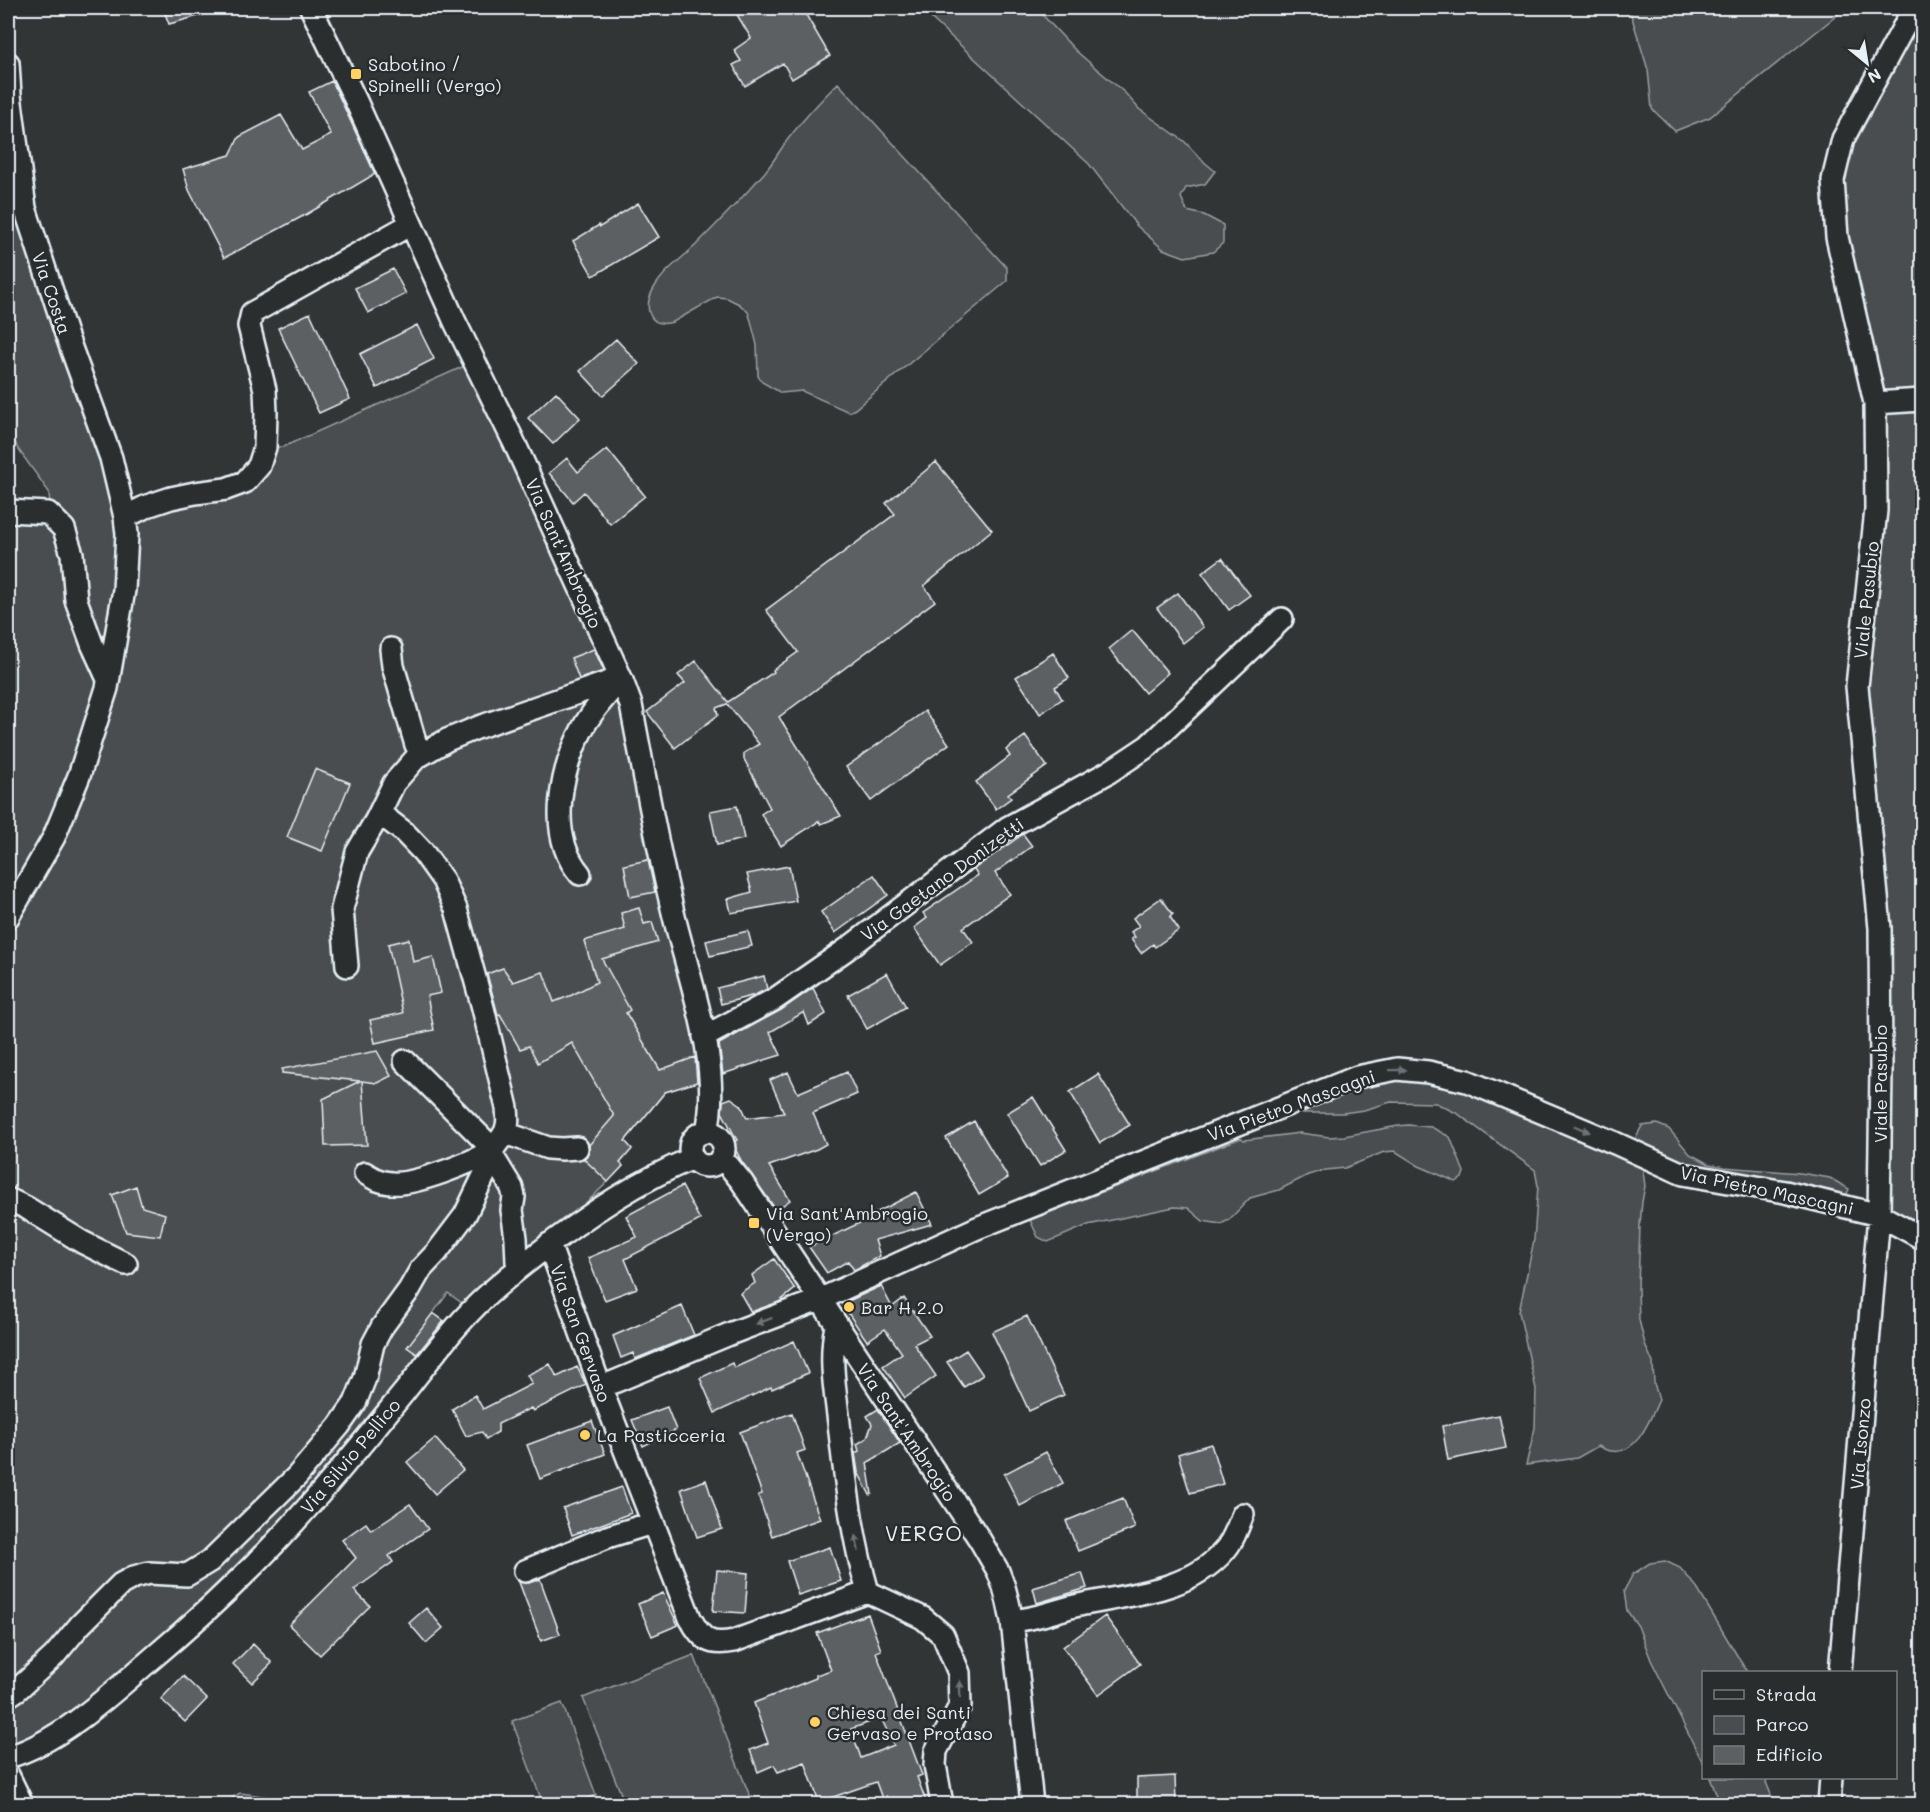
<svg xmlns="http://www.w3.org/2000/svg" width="1930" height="1812" font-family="Mali,sans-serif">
<rect width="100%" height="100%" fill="#323536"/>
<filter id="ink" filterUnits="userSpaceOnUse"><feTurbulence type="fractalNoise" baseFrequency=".0167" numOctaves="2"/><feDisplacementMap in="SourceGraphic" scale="12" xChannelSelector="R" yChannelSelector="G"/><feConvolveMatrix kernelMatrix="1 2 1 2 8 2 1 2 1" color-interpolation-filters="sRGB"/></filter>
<g filter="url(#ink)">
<path fill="#494d4f" stroke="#989fa4" stroke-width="1.5" d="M 920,8 L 1036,8 L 1076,51 L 1125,93 L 1139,109 L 1184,141 L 1203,161 L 1215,171 L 1205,184 L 1186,188 L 1181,197 L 1187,211 L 1204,215 L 1223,225 L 1223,243 L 1213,252 L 1185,257 L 1163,249 L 1137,226 L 1089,164 Z
M 1629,8 L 1846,8 L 1710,117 L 1675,131 L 1652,109 L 1648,70 Z
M 1922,12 L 1922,1220 L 1889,1214 L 1867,686 L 1886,511 L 1847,236 L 1843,181 L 1851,149 Z
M 838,83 L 1007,268 L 1007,281 L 855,409 L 849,412 L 802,391 L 781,393 L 762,382 L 758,376 L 757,345 L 751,321 L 748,312 L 739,304 L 727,298 L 717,297 L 673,322 C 648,329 643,307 654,288 C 664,271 681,259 695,246 C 719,222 743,197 765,172 C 775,160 782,146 792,134 C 806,116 822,99 838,83 Z
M 8,99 L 17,157 L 125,516 L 226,489 L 265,447 L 283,447 L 469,364 L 624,694 L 706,1079 L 665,1092 L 625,1141 L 632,1149 L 620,1163 L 623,1166 C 575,1218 518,1261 462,1303 L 448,1293 L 433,1313 L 447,1323 L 422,1358 L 418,1355 L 390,1397 L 291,1512 L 176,1630 L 52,1728 L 8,1747 L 8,511 L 50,507 L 49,492 L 18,449 L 8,426 Z
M 1397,1081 L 1436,1081 L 1479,1092 L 1642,1164 L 1645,1186 L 1642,1202 L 1640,1225 L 1638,1289 L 1639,1320 L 1645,1344 L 1653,1363 L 1654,1383 L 1659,1400 C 1650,1419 1637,1456 1611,1451 C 1607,1451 1602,1448 1598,1446 L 1577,1458 L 1526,1465 L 1535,1428 L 1536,1389 L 1519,1312 L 1534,1240 L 1538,1186 L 1535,1170 L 1458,1114 L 1436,1103 L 1391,1102 L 1364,1110 L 1343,1113 L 1301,1113 L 1361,1087 Z
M 1657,1124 L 1669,1129 L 1690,1154 L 1709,1164 L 1724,1167 L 1800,1173 L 1830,1178 L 1849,1189 L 1844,1201 L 1686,1171 L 1646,1153 L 1636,1137 L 1642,1126 Z
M 1408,1125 L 1431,1127 L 1450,1137 L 1464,1172 L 1462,1178 L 1456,1182 L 1419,1166 L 1395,1151 L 1384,1152 L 1345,1168 L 1326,1170 L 1308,1175 L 1279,1190 L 1250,1198 L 1229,1220 L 1221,1224 L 1203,1221 L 1188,1208 L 1174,1207 L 1088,1225 L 1048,1242 L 1038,1237 L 1030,1220 L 1241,1138 L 1244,1140 L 1300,1133 L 1329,1137 L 1344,1136 L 1398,1126 Z
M 1665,1561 L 1680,1568 L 1695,1585 L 1747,1672 L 1704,1672 L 1703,1763 L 1651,1660 L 1638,1626 L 1627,1611 L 1624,1591 L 1633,1574 L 1650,1563 Z
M 694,1655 L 753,1804 L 625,1804 L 583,1698 Z
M 562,1703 L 596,1795 L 570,1804 L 543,1804 L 512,1721 Z
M 1710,1778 L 1768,1778 L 1766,1782 L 1774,1802 L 1773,1804 L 1722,1804 L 1719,1800 Z
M 240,1793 L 270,1797 L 279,1804 L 222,1804 Z"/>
<path fill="#5c6063" stroke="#e8f1f8" stroke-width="1.5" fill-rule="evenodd" d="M 163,8 L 212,8 L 213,12 L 169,24 Z
M 733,8 L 802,8 L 830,56 L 792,79 L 783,63 L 745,86 L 733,65 L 741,61 L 734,50 L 751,38 Z
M 332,81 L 375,174 L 307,214 L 224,258 L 189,190 L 183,169 L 230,155 L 239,137 L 281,115 L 302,150 L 331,135 L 309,92 Z
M 638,203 L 659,237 L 593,276 L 573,241 L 599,225 L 600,227 Z
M 393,269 L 406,294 L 368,313 L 355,288 Z
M 310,313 L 350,399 L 319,413 L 278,328 Z
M 417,325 L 434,359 L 377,388 L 360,354 Z
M 616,339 L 639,364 L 603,396 L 580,371 Z
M 556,392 L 580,418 L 553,444 L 528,418 Z
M 607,449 L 645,496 L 610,524 L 584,492 L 573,502 L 549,473 L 567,458 L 578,472 Z
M 936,462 L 992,530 L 924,586 L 935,601 L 779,717 L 841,816 L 821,824 L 819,821 L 781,846 L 761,814 L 770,808 L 744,759 L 744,753 L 759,744 L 727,704 L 716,708 L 718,715 L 675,748 L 647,712 L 685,683 L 678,675 L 696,661 L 728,702 L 774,672 L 773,670 L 798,652 L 766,610 L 895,514 L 886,503 Z
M 1222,558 L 1250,595 L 1229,610 L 1202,573 Z
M 1178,593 L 1203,627 L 1183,643 L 1157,608 Z
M 1132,630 L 1168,673 L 1145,693 L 1109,649 Z
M 594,649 L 604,671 L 579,679 L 571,658 Z
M 1053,653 L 1069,678 L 1055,687 L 1062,699 L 1040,714 L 1016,677 Z
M 925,711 L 949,744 L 871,801 L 846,767 Z
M 1025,736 L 1047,766 L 1008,794 L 1011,798 L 996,809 L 976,782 L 1010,756 L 1006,750 Z
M 315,769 L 350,783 L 322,851 L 287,837 Z
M 737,806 L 744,839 L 717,845 L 710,811 Z
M 1023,834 L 1032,846 L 995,873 L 1010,894 L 963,928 L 973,942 L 940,965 L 914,928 L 927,918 L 923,913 L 978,875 L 974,869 Z
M 648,860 L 655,892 L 630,897 L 624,865 Z
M 789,866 L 796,901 L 731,913 L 728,899 L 752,892 L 747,874 Z
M 874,875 L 888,895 L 835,933 L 821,912 Z
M 1161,898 L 1173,914 L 1170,917 L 1179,930 L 1155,947 L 1153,944 L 1141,953 L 1131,939 L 1135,937 L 1131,932 L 1139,926 L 1133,918 Z
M 639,908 L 644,924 L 652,922 L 658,942 L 602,959 L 630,1010 L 626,1013 L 660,1070 L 695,1057 L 697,1082 L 665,1092 L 625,1141 L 632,1149 L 620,1163 L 623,1166 L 608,1182 L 584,1159 L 589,1153 L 589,1145 L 614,1116 L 572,1043 L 538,1063 L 529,1046 L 520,1049 L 500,1014 L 498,1015 L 487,974 L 503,968 L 513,982 L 543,972 L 554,1002 L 572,995 L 597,982 L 584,941 L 625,929 L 621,913 Z
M 748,931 L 752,946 L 710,956 L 706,941 Z
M 409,939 L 413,962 L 433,957 L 441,993 L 427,996 L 434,1030 L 375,1043 L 370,1020 L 403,1013 L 388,944 Z
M 887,973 L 906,1007 L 867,1029 L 848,995 Z
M 764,976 L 767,989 L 755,995 L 721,1004 L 717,988 Z
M 813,988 L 826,1014 L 809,1025 L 804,1012 L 770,1032 L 781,1055 L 762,1061 L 761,1060 L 759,1062 L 723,1074 L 719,1044 L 781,1010 Z
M 377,1051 L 391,1076 L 377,1083 L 362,1081 L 367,1145 L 325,1146 L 323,1099 L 360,1081 L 282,1073 L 282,1069 Z
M 788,1072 L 798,1093 L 847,1072 L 857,1094 L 813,1113 L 826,1144 L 817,1149 L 769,1166 L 790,1200 L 776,1210 L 742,1162 L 732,1143 L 737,1140 L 722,1112 L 723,1101 L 731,1098 L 741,1105 L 747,1118 L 784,1113 L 770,1080 Z
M 1098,1074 L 1130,1125 L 1100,1143 L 1070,1092 Z
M 1033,1097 L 1066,1150 L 1040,1166 L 1007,1113 Z
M 974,1121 L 1008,1178 L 979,1195 L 946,1138 Z
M 136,1186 L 142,1207 L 165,1214 L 160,1236 L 126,1232 L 112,1195 Z
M 682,1186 L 700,1220 L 625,1259 L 637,1288 L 605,1300 L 588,1258 L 637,1237 L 626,1216 Z
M 916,1192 L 932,1224 L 875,1240 L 880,1256 L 854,1270 L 848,1261 L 827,1273 L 809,1247 L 868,1219 L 868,1217 Z
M 774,1259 L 795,1289 L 779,1302 L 751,1312 L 740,1293 L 755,1283 L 752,1275 Z
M 881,1286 L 892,1307 L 904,1298 L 930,1336 L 914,1344 L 936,1376 L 905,1398 L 883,1366 L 902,1353 L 885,1329 L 867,1341 L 842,1304 Z
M 682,1306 L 694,1335 L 635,1359 L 633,1353 L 621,1358 L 613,1336 Z
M 433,1313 L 444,1321 L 417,1354 L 407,1347 Z
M 1027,1316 L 1064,1395 L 1029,1411 L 992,1332 Z
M 794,1341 L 808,1373 L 772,1389 L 771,1387 L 715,1413 L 700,1378 L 732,1363 L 734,1368 Z
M 966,1350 L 983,1375 L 964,1387 L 947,1362 Z
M 550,1364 L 557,1377 L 577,1367 L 586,1385 L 533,1411 L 531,1408 L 498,1424 L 498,1432 L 486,1439 L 482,1432 L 466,1436 L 452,1409 L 475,1395 L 483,1409 L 532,1384 L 527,1375 Z
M 667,1407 L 676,1430 L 643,1446 L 632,1420 Z
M 878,1409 L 900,1443 L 867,1463 L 872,1494 L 870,1495 L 858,1472 L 855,1453 L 859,1451 L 857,1444 L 867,1438 L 872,1424 L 867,1416 Z
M 792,1413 L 805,1450 L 797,1453 L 820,1519 L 772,1536 L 758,1495 L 762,1494 L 740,1432 Z
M 1499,1415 L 1506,1448 L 1448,1460 L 1442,1426 Z
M 592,1421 L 605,1454 L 540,1479 L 527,1445 Z
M 435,1438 L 463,1470 L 435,1494 L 407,1462 Z
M 1211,1444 L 1223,1484 L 1190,1493 L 1178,1454 Z
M 1046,1452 L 1063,1483 L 1020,1506 L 1004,1474 Z
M 706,1480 L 722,1529 L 697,1537 L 681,1489 Z
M 622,1487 L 631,1513 L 572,1535 L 563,1508 Z
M 1123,1498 L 1135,1528 L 1078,1551 L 1066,1521 Z
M 410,1504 L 428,1529 L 389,1556 L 393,1562 L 354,1590 L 370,1606 L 320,1655 L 289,1625 L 356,1558 L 342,1540 L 366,1523 L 371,1530 Z
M 830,1547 L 841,1581 L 798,1595 L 787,1561 Z
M 717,1570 L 748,1573 L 745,1613 L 713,1611 Z
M 1082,1573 L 1087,1588 L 1037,1603 L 1033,1588 Z
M 540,1579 L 560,1634 L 541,1641 L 519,1582 L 529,1583 Z
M 663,1593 L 678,1625 L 652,1636 L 638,1604 Z
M 426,1608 L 443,1628 L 426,1643 L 409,1623 Z
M 868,1614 L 881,1650 L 876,1652 L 922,1775 L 917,1777 L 927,1804 L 884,1804 L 876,1782 L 819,1802 L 805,1762 L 778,1772 L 774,1765 L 758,1772 L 750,1750 L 768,1743 L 754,1703 L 816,1678 L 816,1675 L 831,1670 L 817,1633 ZM 881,1718 L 894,1745 L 861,1758 L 851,1729 Z
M 1105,1616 L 1140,1664 L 1098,1695 L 1063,1647 Z
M 253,1644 L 272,1663 L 252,1683 L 233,1664 Z
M 183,1676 L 207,1699 L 185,1722 L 161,1699 Z
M 1175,1776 L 1176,1804 L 1137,1804 L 1137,1778 Z"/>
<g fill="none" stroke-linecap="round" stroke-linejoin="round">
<defs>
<path id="minor" d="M 311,8 L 356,101 L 455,322 L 513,440 L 621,678 L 631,705 C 644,773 656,841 672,908 C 688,978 722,1061 707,1132
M 8,63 L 10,95 L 25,208 L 66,334 L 111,458 L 125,517 L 127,534 L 124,590 L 107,688 L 79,776 L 54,837 L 8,917
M 1875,403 L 1922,400
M 8,511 L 48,513 L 64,529 L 72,554 L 76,600 L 92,644 L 107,677
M 125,517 L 147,506 L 171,498 L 195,493 L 226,489 L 245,482 L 259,466 L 265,447 L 266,413 L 265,390 L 249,326 L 252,313 L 411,224
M 391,649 L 393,666 L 416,745 L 426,752
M 376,820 L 394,783 L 416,758 L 447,740 L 479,727 L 621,678 C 609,693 594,708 584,726 C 561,768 546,834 580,874
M 347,966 L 342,909 L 357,852 L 376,820 L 387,819 L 404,832 L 423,852 L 443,880 L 456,909 L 483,1008 L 507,1108 C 508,1119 509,1128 502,1137
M 704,1037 L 775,999 L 847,949 L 1007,828 L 1109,772 L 1148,746 L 1282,619
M690 1149a17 17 0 1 1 34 0a17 17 0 1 1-34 0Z
M 720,1159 L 729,1166 L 742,1182 L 980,1540 L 998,1571 L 1004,1587 L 1008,1602 L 1012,1621 L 1032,1804
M 365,1173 C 374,1179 380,1182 391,1183 C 412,1186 475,1162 493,1149 L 405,1061
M 8,1199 L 27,1208 L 82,1242 L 126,1264
M 549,1244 L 600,1386 L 690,1618 C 702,1640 709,1646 734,1641 L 868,1592
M 517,1262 L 516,1238 L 512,1210 L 514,1197 L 512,1188 L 493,1157 L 493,1149 L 502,1137 L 511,1135 L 548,1148 L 562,1149 L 577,1148
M 836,1326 C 829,1359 835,1390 839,1423 C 845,1479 852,1537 868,1592 L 923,1618 L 943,1635 L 959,1673 L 960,1706 L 936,1751 L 935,1765 L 942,1804
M 600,1386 L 614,1382 L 732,1333 L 819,1300 L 977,1228 L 1357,1077 L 1397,1069 L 1428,1072 L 1467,1081 L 1615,1143 L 1683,1174 L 1785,1192 L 1879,1215 L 1922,1238
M 525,1571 L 607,1537 L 652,1523
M 1012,1621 C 1038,1619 1058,1609 1084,1604 C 1133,1594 1189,1591 1224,1551 C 1233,1542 1238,1526 1243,1514
M 1840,1672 L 1879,1215 L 1881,1070 L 1880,928 L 1857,686 L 1876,510 L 1875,403 L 1837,237 L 1833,180 L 1843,139 L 1914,8
M 8,1696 L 17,1690 L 54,1656 L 80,1625 L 121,1584 L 134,1577 L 149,1573 L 187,1575 L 210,1561 L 297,1476 L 339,1426 L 355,1403 L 365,1378 L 373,1344 L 382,1327 L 409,1290 L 421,1269 L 437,1252 L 465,1215 L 493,1157
M 8,1757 C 58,1743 109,1696 148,1662 C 205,1614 258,1564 307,1508 C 341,1470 373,1430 405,1391 C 427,1363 448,1334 473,1309 C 491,1290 512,1274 532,1258 C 581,1219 635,1182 693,1158
M 8,1775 L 22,1804
M 1829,1804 L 1831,1778"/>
</defs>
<use href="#minor" stroke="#e8f1f8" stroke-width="26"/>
<use href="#minor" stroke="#2a2d2e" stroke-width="21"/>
</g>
<defs><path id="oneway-solid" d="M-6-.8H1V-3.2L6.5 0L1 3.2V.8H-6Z" transform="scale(1.5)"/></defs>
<g fill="#6c7275">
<use href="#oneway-solid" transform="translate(1398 1070) rotate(-1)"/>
<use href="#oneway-solid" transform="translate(1582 1129) rotate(23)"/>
<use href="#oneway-solid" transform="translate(764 1321) rotate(159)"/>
<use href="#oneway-solid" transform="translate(857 1543) rotate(-101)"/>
<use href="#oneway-solid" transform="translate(960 1689) rotate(-91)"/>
</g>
</g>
<g fill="#ffd166" stroke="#2a2d2e" stroke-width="2">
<rect x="350" y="68" width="12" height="12" rx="3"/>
<rect x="748" y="1217" width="12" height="12" rx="3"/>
<circle cx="849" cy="1307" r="6"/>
<circle cx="585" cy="1435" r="6"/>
<circle cx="815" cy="1722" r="6"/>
</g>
<g text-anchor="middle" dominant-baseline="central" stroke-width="5" stroke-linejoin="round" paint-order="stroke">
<g font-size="18" fill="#e8f1f8" stroke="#2a2d2e" text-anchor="start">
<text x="368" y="64">Sabotino /<tspan x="368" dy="21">Spinelli (Vergo)</tspan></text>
<text x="766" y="1213">Via Sant'Ambrogio<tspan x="766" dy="21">(Vergo)</tspan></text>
<text x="861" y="1307">Bar H 2.0</text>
<text x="597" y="1435">La Pasticceria</text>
<text x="827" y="1712">Chiesa dei Santi<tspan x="827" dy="21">Gervaso e Protaso</tspan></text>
</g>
<g font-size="18" fill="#e8f1f8" stroke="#2a2d2e">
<text transform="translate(52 293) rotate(71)">Via Costa</text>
<text transform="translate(564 553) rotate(66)">Via Sant'Ambrogio</text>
<text transform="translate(1866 600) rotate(-84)">Viale Pasubio</text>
<text transform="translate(942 879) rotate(-36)">Via Gaetano Donizetti</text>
<text transform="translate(1880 1084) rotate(-90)">Viale Pasubio</text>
<text transform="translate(1291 1105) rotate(-20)">Via Pietro Mascagni</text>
<text transform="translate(1767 1190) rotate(12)">Via Pietro Mascagni</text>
<text transform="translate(581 1333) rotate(70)">Via San Gervaso</text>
<text transform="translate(907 1432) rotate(56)">Via Sant'Ambrogio</text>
<text transform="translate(1860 1444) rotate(-85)">Via Isonzo</text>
<text transform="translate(350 1456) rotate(-50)">Via Silvio Pellico</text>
</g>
<g font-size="21" letter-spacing="1.5" fill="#e8f1f8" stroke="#2a2d2e">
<text x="924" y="1532">VERGO</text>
</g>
</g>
<rect width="1930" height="1812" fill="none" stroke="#2a2d2e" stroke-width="30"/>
<rect x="15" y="15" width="1900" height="1782" fill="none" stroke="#e8f1f8" stroke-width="2" filter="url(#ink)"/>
<rect x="1702" y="1671" width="195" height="108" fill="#2a2d2e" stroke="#767b7f" stroke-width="1.5"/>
<rect x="1714" y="1690" width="30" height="9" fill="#2a2d2e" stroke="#767b7f" stroke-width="1.5"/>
<text x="1756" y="1701" font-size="18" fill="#e8f1f8">Strada</text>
<rect x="1714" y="1716" width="30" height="18" fill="#494d4f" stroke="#767b7f" stroke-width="1.5"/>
<text x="1756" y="1731" font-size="18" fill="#e8f1f8">Parco</text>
<rect x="1714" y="1746" width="30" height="18" fill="#5c6063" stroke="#767b7f" stroke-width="1.5"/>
<text x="1756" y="1761" font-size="18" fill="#e8f1f8">Edificio</text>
<g transform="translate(1867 63) rotate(150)" stroke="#2a2d2e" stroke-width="4.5" paint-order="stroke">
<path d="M0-4.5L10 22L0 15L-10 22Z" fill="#e8f1f8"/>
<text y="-9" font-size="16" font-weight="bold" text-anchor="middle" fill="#e8f1f8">N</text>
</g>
</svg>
